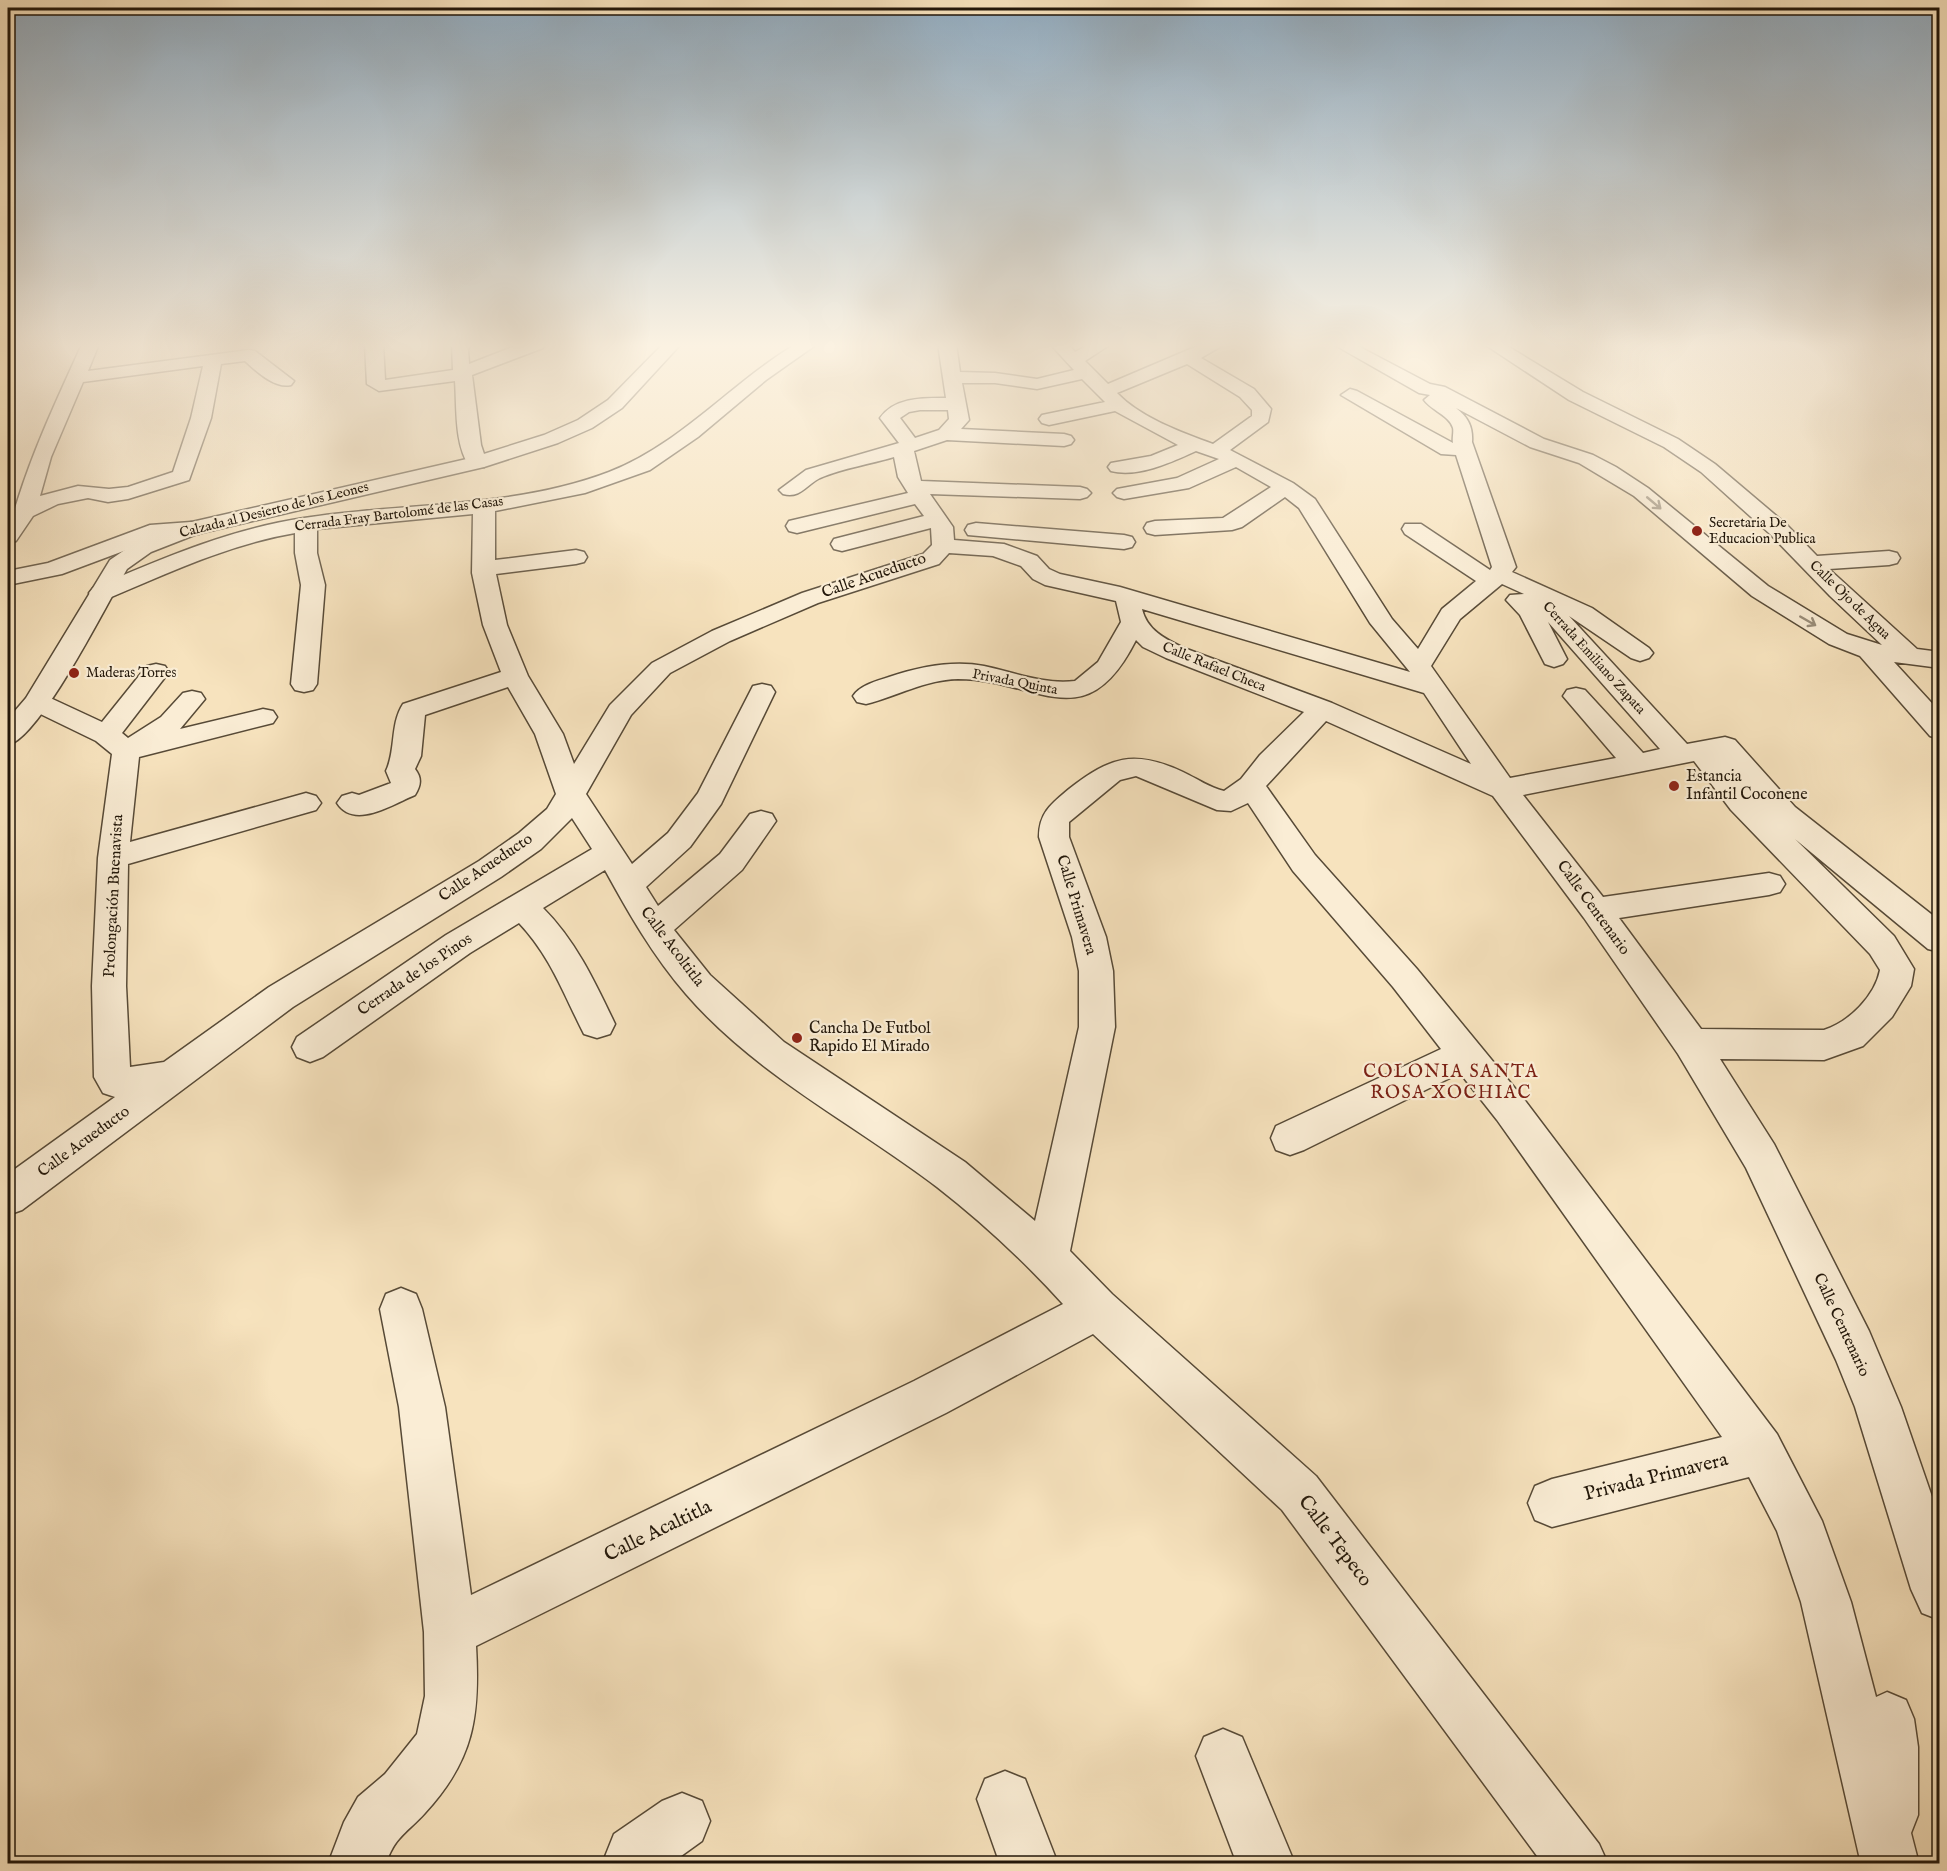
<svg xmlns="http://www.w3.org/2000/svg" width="1947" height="1871" font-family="'IM FELL English',serif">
<rect width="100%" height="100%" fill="#f7e3be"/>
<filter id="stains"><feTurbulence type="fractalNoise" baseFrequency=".00333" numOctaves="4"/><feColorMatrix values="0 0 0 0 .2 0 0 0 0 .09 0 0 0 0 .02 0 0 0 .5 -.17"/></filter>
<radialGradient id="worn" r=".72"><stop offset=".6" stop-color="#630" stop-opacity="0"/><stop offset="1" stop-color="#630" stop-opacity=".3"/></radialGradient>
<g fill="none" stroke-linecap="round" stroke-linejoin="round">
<defs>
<path id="minor" d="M 82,344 L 99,344 L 88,371 L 249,350 L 255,351 L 294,381 L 291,385 C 275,389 257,372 245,361 L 221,364 L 211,418 L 189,480 L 128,499 L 108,502 L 88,498 L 58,504 L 33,516 L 16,541 L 8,543 C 8,519 12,519 18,499 C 35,445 59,395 82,344 ZM 203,366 L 191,418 L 173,472 L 128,487 L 109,489 L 78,486 L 40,496 L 51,457 L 83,382 Z
M 365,344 L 383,344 L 385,380 L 453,370 L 452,344 L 471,344 L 468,349 L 469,364 L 520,344 L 545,344 L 543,348 L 472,375 L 481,445 L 487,463 L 484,467 L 470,467 C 454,445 457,407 455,381 L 379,391 L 367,384 Z
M 796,344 L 817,344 L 766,380 L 698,437 L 650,470 L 585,493 L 495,511 L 495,560 L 576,550 L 584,552 L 587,557 L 584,562 L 576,564 L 496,574 L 507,625 L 528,676 L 563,734 L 574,764 L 610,705 L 652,663 L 712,631 L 802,593 L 923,554 L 932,545 L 931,528 L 842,551 L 834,549 L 831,544 L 834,539 L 924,516 L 915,504 L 797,533 L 789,531 L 786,526 L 789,521 L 908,493 L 898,477 L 894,457 C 871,464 843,468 820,478 C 806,485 800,499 783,494 L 779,490 L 806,470 L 899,443 L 880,418 C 895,397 923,398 946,398 L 938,344 L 956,344 L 960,372 L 995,373 L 1037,379 L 1074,370 L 1050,344 L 1068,344 L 1075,352 L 1090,344 L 1111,344 L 1085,361 L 1108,384 L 1202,344 L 1225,344 L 1201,358 L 1254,389 L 1271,409 L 1268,422 L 1230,450 L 1293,483 L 1315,499 L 1392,619 L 1418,649 L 1442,609 L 1476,581 L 1405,534 L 1402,529 L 1405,524 L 1421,524 L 1490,570 L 1492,567 L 1456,455 L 1441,454 L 1341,395 L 1350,389 L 1357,391 L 1453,443 C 1452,439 1454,432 1453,428 C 1450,416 1431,410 1424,400 L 1430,395 L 1419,393 L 1333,344 L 1354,344 L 1430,384 L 1445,387 L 1544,439 L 1593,455 L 1616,467 L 1648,488 L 1768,586 L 1847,634 L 1882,645 L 1830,596 L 1770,534 L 1701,472 L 1664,447 L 1569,400 L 1484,344 L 1504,344 L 1583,392 L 1678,439 L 1715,464 L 1786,524 L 1817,556 L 1889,551 L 1897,553 L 1900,558 L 1897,563 L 1889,565 L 1829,569 L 1917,649 L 1940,652 L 1940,668 L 1894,662 L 1940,712 L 1940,739 L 1930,736 L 1860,656 L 1829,644 L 1752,596 L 1634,496 L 1579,463 L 1530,447 L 1456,408 C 1468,417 1473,427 1472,442 L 1516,567 L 1512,572 L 1592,608 L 1649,648 L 1653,653 L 1649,658 L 1640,661 L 1631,658 L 1569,616 L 1687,744 L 1725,737 L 1735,740 L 1795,807 L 1940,921 L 1940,952 L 1928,949 L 1795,839 L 1894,936 L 1914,969 L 1911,986 L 1892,1017 L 1863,1046 L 1824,1060 L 1720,1059 L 1774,1144 L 1869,1331 L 1901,1407 L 1940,1520 L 1940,1620 L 1922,1613 L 1911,1589 L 1855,1407 L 1836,1360 L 1746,1168 L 1678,1054 L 1584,918 L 1493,796 L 1326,721 L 1266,786 L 1315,855 L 1417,969 L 1523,1098 L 1777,1434 L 1822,1521 L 1851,1602 L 1876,1697 L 1887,1692 L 1906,1700 L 1914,1719 L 1918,1747 L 1918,1815 L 1911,1833 L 1919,1864 L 1861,1864 L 1801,1602 L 1777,1531 L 1749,1477 L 1552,1527 L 1535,1520 L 1528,1503 L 1535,1486 L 1552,1479 L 1722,1437 L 1497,1120 L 1460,1073 L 1304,1150 L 1290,1155 L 1276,1150 L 1271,1138 L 1276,1126 L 1441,1049 L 1393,987 L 1293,871 L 1248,803 L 1231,811 L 1217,810 L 1136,776 L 1120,780 L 1069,822 L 1069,837 L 1106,937 L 1113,971 L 1115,1027 L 1070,1251 L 1112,1294 L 1316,1476 L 1599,1844 L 1608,1864 L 1543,1864 L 1282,1510 L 1093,1334 L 946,1413 L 476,1646 C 480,1716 474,1760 425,1813 C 408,1832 394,1837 386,1864 L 328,1864 L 344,1822 L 358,1797 L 385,1774 L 417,1734 L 425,1696 L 424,1632 L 399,1407 L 380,1309 L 386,1294 L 401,1288 L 416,1294 L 422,1309 L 445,1407 L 471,1595 L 914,1381 L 1063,1304 C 1025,1262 982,1222 937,1187 C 853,1123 756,1075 686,994 C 653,956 628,912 605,870 L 543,908 C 576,941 595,982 615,1024 L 610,1034 L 597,1038 L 584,1034 C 563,993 551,957 519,923 L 470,953 L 323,1057 L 310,1062 L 297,1057 L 292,1047 L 297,1037 L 446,935 L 592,849 L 572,818 L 541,849 L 501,877 L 293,1007 L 22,1210 L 8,1215 L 8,1174 L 115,1097 L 103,1093 L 94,1077 L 92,986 L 98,858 L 112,754 L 96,741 L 28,708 L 24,702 L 28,696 L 37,694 L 46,696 L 102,722 L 147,666 L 156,664 L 165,666 L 169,672 L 122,733 L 128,738 L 161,717 L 183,693 L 192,691 L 201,693 L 205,699 L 180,729 L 263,709 L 273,711 L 277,717 L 273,723 L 139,757 L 130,842 L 306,793 L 316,796 L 321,803 L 316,810 L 128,864 L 126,986 L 130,1067 L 164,1062 L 269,987 L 479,861 L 519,833 L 547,809 L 556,794 L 535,734 L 508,687 L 425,715 L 421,756 L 415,769 C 422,778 421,785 415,795 C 393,804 354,830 337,803 L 342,796 L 352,793 L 359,795 L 391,783 L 386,771 C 396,750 390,724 403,704 L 501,672 L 483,625 L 472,573 L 473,514 L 317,529 L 317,553 L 325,585 L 317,684 L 313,690 L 304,692 L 295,690 L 291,684 L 301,585 L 295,553 L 295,533 C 230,544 170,572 109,598 L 93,598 L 89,593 L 93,588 C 161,559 229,529 304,518 C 405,502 512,509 609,472 C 681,444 731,383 796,344 ZM 1187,364 L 1240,397 L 1252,410 L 1252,416 L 1213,444 C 1181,432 1141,418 1117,393 ZM 1082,379 L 1105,402 L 1042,415 L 1039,419 L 1042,423 L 1049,425 L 1115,411 L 1178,445 L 1151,456 L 1111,463 L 1108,467 L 1111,471 C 1138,478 1172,462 1196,451 L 1219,459 L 1177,478 L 1117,489 L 1113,493 L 1117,497 L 1124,499 L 1189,488 L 1236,467 L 1271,487 L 1223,518 L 1155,521 L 1147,523 L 1144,528 L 1147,533 L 1155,535 L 1232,530 L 1242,527 L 1285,497 L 1299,508 L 1370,623 L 1410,672 L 1120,587 L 1060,574 L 1049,569 L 1037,556 L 1004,544 L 954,540 L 953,527 L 930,494 L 1080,499 L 1087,497 L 1091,493 L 1087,489 L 1080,487 L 921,481 L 914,451 L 947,440 L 1064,446 L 1071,444 L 1074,440 L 1071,436 L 1064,434 L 961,429 L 969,420 L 962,383 L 995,383 L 1037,389 ZM 920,410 L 948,410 L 949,419 L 939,430 L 915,438 L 900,418 L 909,412 ZM 949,553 L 993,556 L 1021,566 L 1033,579 L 1045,585 L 1116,601 L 1121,622 L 1098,662 L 1075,681 C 1044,685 1013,672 984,666 C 952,660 919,667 889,677 C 877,681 860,685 853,696 L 857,702 L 866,704 C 898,696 924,680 958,679 C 1038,679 1085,741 1136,640 L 1143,647 L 1166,658 L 1304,712 L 1260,755 L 1241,779 L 1224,791 C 1210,788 1196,778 1183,772 C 1134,749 1110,757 1069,789 C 1051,804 1039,813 1039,837 L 1072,937 L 1079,971 L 1079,1027 L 1035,1221 L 965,1162 L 784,1042 L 710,975 L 674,930 L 742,870 L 776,821 L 772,814 L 761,811 L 750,814 L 720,854 L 658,906 L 646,887 L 690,847 L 721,804 L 775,692 L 771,686 L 762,684 L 753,686 L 698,793 L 668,833 L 632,864 L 586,794 L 631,715 L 670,673 L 730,641 L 818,603 L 939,564 ZM 1502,584 L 1524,594 L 1510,595 L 1506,600 L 1520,615 L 1545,664 L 1554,667 L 1563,664 L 1567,659 L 1548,622 L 1660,749 L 1643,753 L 1585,690 L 1576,688 L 1567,690 L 1563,696 L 1616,758 L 1510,778 L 1431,666 L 1460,619 ZM 1142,609 L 1424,693 L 1471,764 L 1332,703 L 1184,648 C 1165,639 1147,630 1142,609 ZM 1694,761 L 1731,810 L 1870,954 L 1880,970 C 1875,996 1849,1022 1824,1030 L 1701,1029 L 1619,918 L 1769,895 L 1780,892 L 1785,884 L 1780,876 L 1769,873 L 1603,897 L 1523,795 Z
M 191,522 L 199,524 L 202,529 L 199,534 L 161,537 L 62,574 L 8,585 L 8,571 L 48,563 L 150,525 Z
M 976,523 L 1124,535 L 1132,537 L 1135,542 L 1132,547 L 1124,549 L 968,535 L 965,530 L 968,525 Z
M 1223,1729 L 1242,1737 L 1295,1864 L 1237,1864 L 1196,1756 L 1204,1737 Z
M 1005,1771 L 1025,1779 L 1058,1864 L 1000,1864 L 977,1799 L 985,1779 Z
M 682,1793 L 702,1801 L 710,1821 L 702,1841 L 670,1864 L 602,1864 L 614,1834 L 662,1801 Z"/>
<path id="tertiary" d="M 663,344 L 681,344 L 622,408 L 592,428 L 558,443 L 484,467 L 197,534 L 151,552 L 127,569 C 108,602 40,738 8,745 L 8,719 L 26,698 L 110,560 L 135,543 L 183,524 L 471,458 L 544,435 L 578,420 L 608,400 Z"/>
</defs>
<use href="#minor" stroke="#574a37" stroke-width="3"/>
<use href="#tertiary" stroke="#574a37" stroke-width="3"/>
<use href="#minor" fill="#faedd5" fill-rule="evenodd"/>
<use href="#tertiary" fill="#faedd5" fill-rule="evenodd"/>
</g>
<defs><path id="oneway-shaft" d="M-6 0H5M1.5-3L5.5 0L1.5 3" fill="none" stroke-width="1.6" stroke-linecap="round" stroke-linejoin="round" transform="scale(1.5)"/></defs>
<g stroke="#998d7a">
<use href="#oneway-shaft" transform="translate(1654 503) rotate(40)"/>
<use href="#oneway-shaft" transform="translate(1808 621) rotate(30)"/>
</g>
<linearGradient id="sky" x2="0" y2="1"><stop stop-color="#91abbf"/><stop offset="0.57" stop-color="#fbf2e2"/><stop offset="1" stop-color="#fbf2e2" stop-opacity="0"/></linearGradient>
<rect width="1947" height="606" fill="url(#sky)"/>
<g fill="#8f2418" stroke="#faedd5" stroke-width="2">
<circle cx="1697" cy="531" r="6"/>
<circle cx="74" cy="673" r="6"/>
<circle cx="1674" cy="786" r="6"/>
<circle cx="797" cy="1038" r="6"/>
</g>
<g text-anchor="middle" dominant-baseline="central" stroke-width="4.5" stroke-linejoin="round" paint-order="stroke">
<g font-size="14" fill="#22170a" stroke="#faedd5">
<text transform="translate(274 510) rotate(-14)">Calzada al Desierto de los Leones</text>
<text transform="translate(399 514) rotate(-7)">Cerrada Fray Bartolomé de las Casas</text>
<text transform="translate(1850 600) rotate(44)">Calle Ojo de Agua</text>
<text transform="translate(1594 658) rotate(48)">Cerrada Emiliano Zapata</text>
<text transform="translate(1214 667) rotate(22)">Calle Rafael Checa</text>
<text transform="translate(1015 682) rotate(11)">Privada Quinta</text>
</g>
<g font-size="14" fill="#22170a" stroke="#faedd5" text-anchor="start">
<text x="1709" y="523">Secretaria De<tspan x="1709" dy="16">Educacion Publica</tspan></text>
<text x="86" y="673">Maderas Torres</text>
</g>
<g font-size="16" fill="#22170a" stroke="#faedd5">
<text transform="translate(874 576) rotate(-19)">Calle Acueducto</text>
<text transform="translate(486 868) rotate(-34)">Calle Acueducto</text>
<text transform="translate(114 896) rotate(-87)">Prolongación Buenavista</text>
<text transform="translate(1076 905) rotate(73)">Calle Primavera</text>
<text transform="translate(1593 908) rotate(54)">Calle Centenario</text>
<text transform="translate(672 947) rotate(53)">Calle Acoltitla</text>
<text transform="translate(415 975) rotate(-34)">Cerrada de los Pinos</text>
<text transform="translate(84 1142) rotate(-36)">Calle Acueducto</text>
<text transform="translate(1841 1325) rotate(65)">Calle Centenario</text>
</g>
<g font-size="16" fill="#22170a" stroke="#faedd5" text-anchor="start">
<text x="1686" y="777">Estancia<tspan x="1686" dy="18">Infantil Coconene</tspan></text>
<text x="809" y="1029">Cancha De Futbol<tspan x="809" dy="18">Rapido El Mirado</tspan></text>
</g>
<g font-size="18" letter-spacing="1.5" fill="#7a1f14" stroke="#faedd5">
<text x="1451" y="1072">COLONIA SANTA<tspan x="1451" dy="21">ROSA XOCHIAC</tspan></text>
</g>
<g font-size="20" fill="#22170a" stroke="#faedd5">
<text transform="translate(1656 1477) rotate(-14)">Privada Primavera</text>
<text transform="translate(658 1531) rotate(-26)">Calle Acaltitla</text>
<text transform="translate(1335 1541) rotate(53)">Calle Tepeco</text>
</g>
</g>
<rect width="1947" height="1871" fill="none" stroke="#f7e3be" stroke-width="30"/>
<rect x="9" y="9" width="1929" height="1853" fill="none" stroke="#22170a" stroke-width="3"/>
<rect x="15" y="15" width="1917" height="1841" fill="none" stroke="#22170a" stroke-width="1.5"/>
<rect width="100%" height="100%" filter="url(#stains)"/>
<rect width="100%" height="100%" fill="url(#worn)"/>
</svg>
